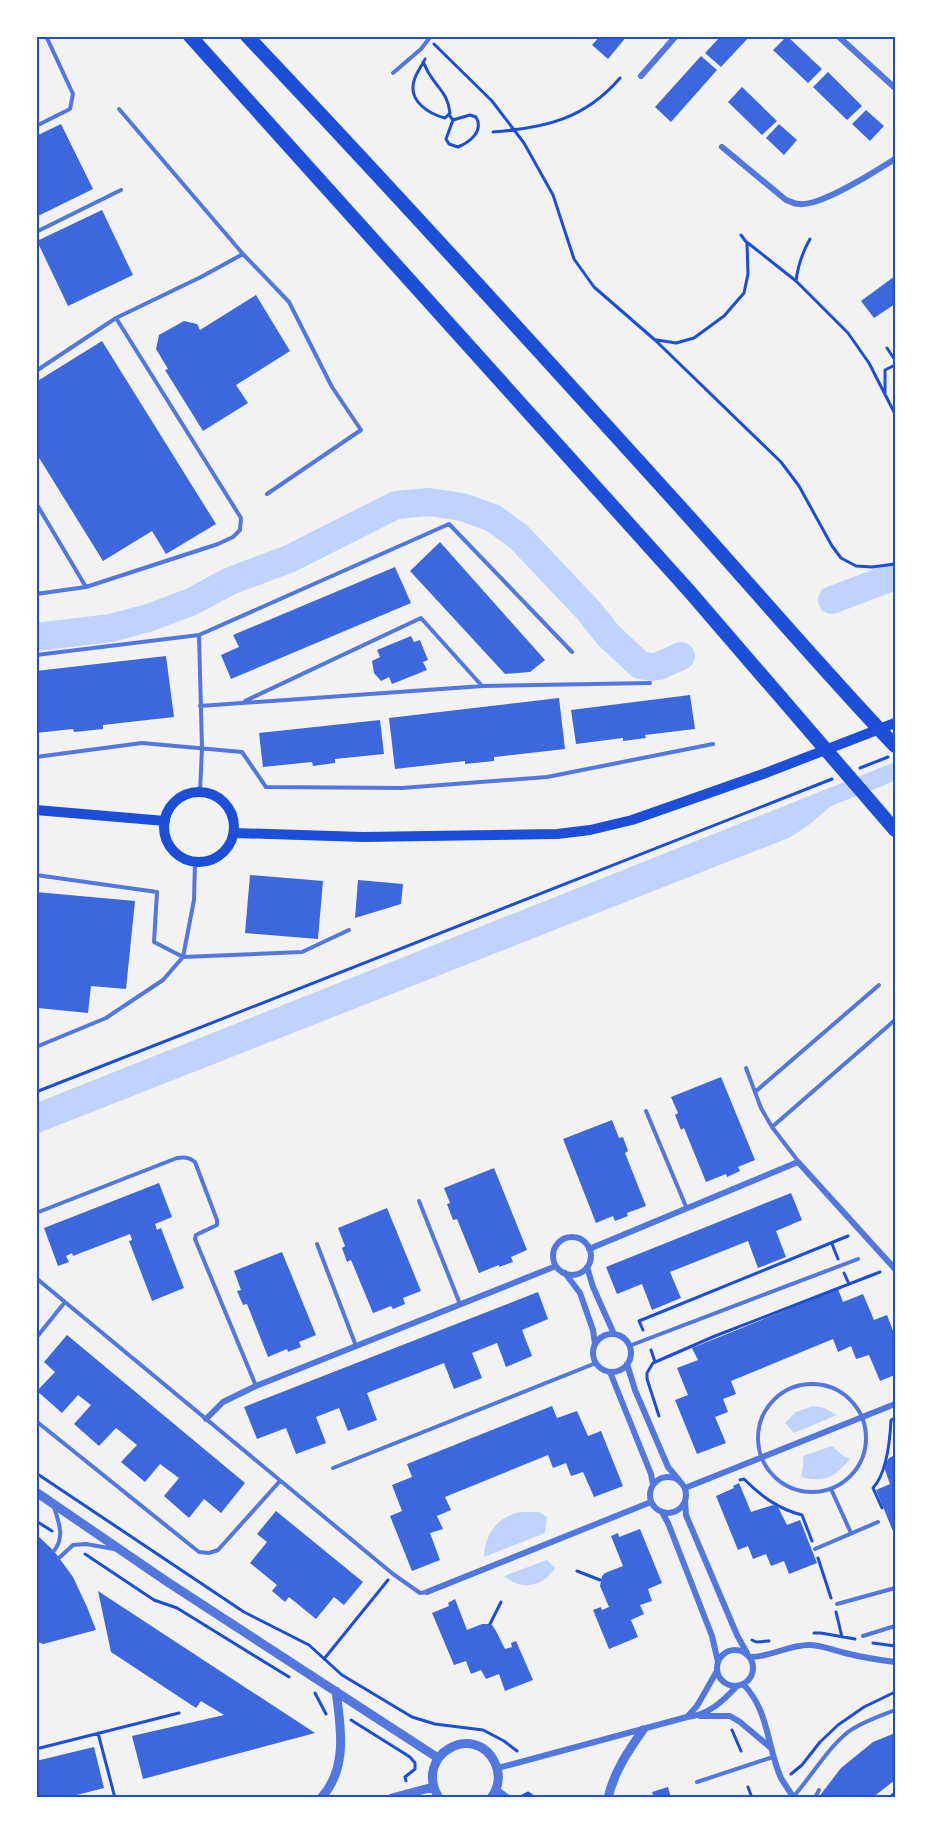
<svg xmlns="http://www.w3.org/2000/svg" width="931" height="1834" font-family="'Fira Sans',sans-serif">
<rect width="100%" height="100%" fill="#f2f2f2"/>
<path fill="#bfd3fe" d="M 895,762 L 895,781 L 831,806 L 810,824 L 791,837 L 36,1134 L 36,1103 Z
M 813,1406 L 824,1408 L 837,1415 L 794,1433 L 785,1423 L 796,1412 Z
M 832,1446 L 843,1456 L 850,1459 C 835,1477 825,1483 801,1477 L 803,1467 L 803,1456 Z
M 520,1512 L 539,1512 L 547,1517 L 545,1533 L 484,1557 C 485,1534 497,1517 520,1512 Z
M 547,1560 L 555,1568 C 543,1587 521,1591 504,1576 Z"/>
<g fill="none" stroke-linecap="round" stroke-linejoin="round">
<path stroke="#bfd3fe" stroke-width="28" d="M 832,600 L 895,576
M 36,637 L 111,628 L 148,618 L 191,602 L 230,581 L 289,559 L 396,505 L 429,502 L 462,507 L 493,518 L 519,537 L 589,611 L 608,635 L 640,665 L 652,667 L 659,666 L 681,656"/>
</g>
<path fill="#3d67dc" d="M 600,36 L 627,36 L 608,59 L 592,45 Z
M 721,36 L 750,36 L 721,67 L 705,53 Z
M 787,36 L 822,69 L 808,83 L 773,50 Z
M 701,56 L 717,70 L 671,122 L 655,107 Z
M 828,72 L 862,106 L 847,120 L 813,87 Z
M 742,87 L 777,121 L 762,135 L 728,102 Z
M 866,110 L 884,126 L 870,141 L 852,124 Z
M 61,124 L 93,189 L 36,217 L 36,136 Z
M 779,124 L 797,140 L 784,155 L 766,138 Z
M 102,210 L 133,275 L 68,306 L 37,241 Z
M 895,276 L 895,304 L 874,318 L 861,301 Z
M 256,295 L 290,351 L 236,385 L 248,403 L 203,431 L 165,370 L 168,369 L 156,349 L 159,335 L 184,321 L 197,324 L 200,330 Z
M 102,341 L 216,524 L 166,554 L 152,531 L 103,561 L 36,453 L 36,382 Z
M 440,542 L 545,660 L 530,672 L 505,674 L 410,571 Z
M 395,567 L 411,603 L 231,679 L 221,655 L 239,647 L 233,635 Z
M 411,636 L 414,642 L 420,640 L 428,660 L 423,662 L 427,670 L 392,684 L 389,677 L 381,681 L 374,673 L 372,661 L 380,657 L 377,650 Z
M 166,656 L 174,717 L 103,725 L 103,729 L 74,732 L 73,729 L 36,733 L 36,671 Z
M 690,695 L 695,729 L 645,735 L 646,738 L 623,741 L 623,738 L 576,744 L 571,710 Z
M 559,698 L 565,749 L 494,757 L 494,761 L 465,764 L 465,761 L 395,769 L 389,718 Z
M 380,720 L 384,754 L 335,759 L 335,763 L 313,766 L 312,762 L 263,767 L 259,733 Z
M 250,875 L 323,881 L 318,939 L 245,933 Z
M 358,880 L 403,884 L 401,904 L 355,918 Z
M 36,892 L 135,901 L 126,989 L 91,986 L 88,1013 L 38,1008 L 38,1016 L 36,1015 Z
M 721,1077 L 755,1160 L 738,1167 L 740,1171 L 727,1177 L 726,1174 L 706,1182 L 684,1128 L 681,1130 L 675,1115 L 678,1113 L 671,1097 Z
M 612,1120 L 619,1138 L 623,1137 L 628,1151 L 625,1153 L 646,1206 L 627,1213 L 628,1216 L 615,1221 L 613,1216 L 596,1223 L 563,1139 Z
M 494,1168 L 527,1250 L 511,1257 L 513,1262 L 499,1267 L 499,1265 L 479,1273 L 457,1219 L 453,1220 L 447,1204 L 450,1203 L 444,1188 Z
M 159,1183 L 172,1217 L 155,1224 L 157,1230 L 161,1228 L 184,1288 L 152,1301 L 129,1241 L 132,1240 L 130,1234 L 73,1256 L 72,1253 L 66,1256 L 69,1262 L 58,1266 L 44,1228 Z
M 791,1193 L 802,1220 L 776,1231 L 786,1257 L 758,1268 L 748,1241 L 670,1272 L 681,1298 L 652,1310 L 642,1284 L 617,1294 L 606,1267 Z
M 387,1208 L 421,1291 L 403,1298 L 405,1304 L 393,1309 L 391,1306 L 373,1313 L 351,1260 L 347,1262 L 342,1248 L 345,1246 L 338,1228 Z
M 282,1252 L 316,1335 L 299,1342 L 301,1347 L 288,1352 L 287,1349 L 268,1357 L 247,1304 L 243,1305 L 237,1291 L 241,1290 L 234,1271 Z
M 838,1289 L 843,1302 L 863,1294 L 874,1320 L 887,1315 L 895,1336 L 895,1375 L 880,1381 L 869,1355 L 856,1359 L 851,1346 L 838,1352 L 833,1339 L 731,1381 L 736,1394 L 723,1399 L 728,1412 L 715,1417 L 726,1443 L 697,1454 L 675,1400 L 688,1395 L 677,1368 L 698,1360 L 692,1348 Z
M 538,1292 L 548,1319 L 522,1330 L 532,1356 L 506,1367 L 497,1343 L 472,1353 L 482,1378 L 454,1389 L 444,1363 L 367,1393 L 377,1420 L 348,1431 L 339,1408 L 316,1417 L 326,1443 L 296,1454 L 286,1428 L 257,1439 L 244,1407 Z
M 67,1335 L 245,1483 L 221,1513 L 204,1499 L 189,1518 L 164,1496 L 179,1478 L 160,1464 L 145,1482 L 121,1462 L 137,1445 L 116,1428 L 99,1446 L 74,1424 L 91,1405 L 78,1395 L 62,1413 L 37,1391 L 55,1372 L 44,1362 Z
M 552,1406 L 557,1418 L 577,1411 L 588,1436 L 601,1431 L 623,1486 L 594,1497 L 583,1472 L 571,1476 L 566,1463 L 553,1468 L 548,1455 L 445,1497 L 451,1510 L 437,1516 L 443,1529 L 430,1533 L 440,1560 L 412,1571 L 390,1516 L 402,1511 L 392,1485 L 412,1477 L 407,1464 Z
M 895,1455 L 895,1536 L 876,1490 L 890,1484 L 885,1470 L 885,1464 L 889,1458 Z
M 739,1483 L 751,1512 L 773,1505 L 778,1507 L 787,1525 L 800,1520 L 817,1563 L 789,1574 L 784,1561 L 771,1566 L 766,1554 L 753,1559 L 748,1546 L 738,1550 L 716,1496 L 734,1488 L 733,1486 Z
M 276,1511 L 363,1582 L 344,1605 L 334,1597 L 316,1619 L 289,1597 L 285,1602 L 272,1591 L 277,1585 L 250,1563 L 267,1542 L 257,1534 Z
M 640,1529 L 662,1583 L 648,1589 L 652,1601 L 640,1605 L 644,1614 L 631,1620 L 638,1637 L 609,1649 L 593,1610 L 601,1607 L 602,1610 L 609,1607 L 600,1586 L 602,1576 L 605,1573 L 623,1566 L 611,1536 L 618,1533 L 619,1537 Z
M 36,1534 L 54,1551 L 73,1577 L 87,1607 L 96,1630 L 43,1644 L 36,1641 Z
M 98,1591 L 156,1629 L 315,1733 L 143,1779 L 132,1736 L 224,1715 L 201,1701 L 196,1708 L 111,1652 Z
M 455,1599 L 467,1630 L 482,1624 L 488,1624 L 492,1625 L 496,1631 L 505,1649 L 512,1647 L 511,1643 L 516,1641 L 533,1680 L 505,1691 L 499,1674 L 486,1679 L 481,1670 L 471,1674 L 466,1661 L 454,1665 L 432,1613 L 449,1606 L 448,1603 Z
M 895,1733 L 895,1780 L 872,1798 L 818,1798 L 841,1768 L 873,1742 Z
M 94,1747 L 104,1788 L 65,1798 L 36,1798 L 36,1761 Z
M 668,1787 L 671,1798 L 654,1798 L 652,1792 Z"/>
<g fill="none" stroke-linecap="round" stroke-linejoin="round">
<path stroke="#1d4ed8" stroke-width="3" d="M 434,44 L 492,101 L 524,143 L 553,195 L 574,259 L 594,287 L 655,340 L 781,462 L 799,486 L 832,546 L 841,558 L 856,566 L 872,567 L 895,564
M 423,62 C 426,66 427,72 430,75 C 439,90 448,94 450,113 L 445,118 C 429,114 408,101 414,81 C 416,73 422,66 425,59
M 449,115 L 453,120 L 470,115 L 476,117 C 484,131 470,142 458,147 L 449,144 L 446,139 L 453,120
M 493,132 C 545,128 585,119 620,78
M 810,239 C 802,253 798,265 796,281 L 848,333 L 869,363 L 895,414
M 748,243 L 796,281
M 657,340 L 676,343 L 694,338 L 724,316 L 744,293 L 748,274 L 747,243 L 741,235
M 887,348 L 895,360
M 885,393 L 885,370 L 895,365
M 860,768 L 888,757
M 36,1092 L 832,779
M 832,1244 L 838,1259
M 844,1273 L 849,1284
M 643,1330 L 639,1321 L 848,1236
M 651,1350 L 655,1362
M 659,1416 L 647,1379 L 647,1373 L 653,1363 L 715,1336 L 880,1272
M 36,1473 L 244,1612 L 309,1645 L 342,1675 L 412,1717 L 435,1724 L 483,1730 L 504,1741 L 517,1751
M 740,1480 L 744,1479 C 761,1496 778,1509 802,1515 L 812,1541
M 882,1508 L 873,1488 C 887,1473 890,1440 891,1420 L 895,1418
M 36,1521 L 52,1531
M 85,1554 L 154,1600 L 177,1608 L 289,1677
M 818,1558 L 831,1598
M 577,1571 L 600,1580
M 836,1612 L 842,1637
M 490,1624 L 501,1602
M 814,1633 L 821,1633 L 855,1639
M 752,1640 L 756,1642 L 769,1641
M 873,1643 L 895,1646
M 324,1659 L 388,1580
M 315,1693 L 326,1714
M 351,1720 L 410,1757 L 415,1763 L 415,1769 L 405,1777 L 406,1781
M 732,1730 L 741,1751
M 98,1733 L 115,1798
M 36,1749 L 179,1713
M 791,1774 L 802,1765 L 820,1742 L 838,1725 L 864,1707 L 895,1692
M 748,1787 L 752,1798
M 518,1798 L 528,1793 L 535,1798
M 889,1798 L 895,1793"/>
<path stroke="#5277de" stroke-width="4" d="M 393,73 L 421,49 L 431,36
M 36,126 L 70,109 L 73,94 L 46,36
M 36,232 L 121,190
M 243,254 L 289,302 L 332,387 L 361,430 L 267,494
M 36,371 L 116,318 L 201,277 L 243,254 L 119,109
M 36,503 L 86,587
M 36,594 L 86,587 L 218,544 L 233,537 L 240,530 L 241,518 L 116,318
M 199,635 L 202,748 L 200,792
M 36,655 L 199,635 L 449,524 L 572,652
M 245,701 L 421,618 L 482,686
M 200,706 L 483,686 L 650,683
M 36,757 L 142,743 L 242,752 L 266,787 L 402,788 L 547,777 L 713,744
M 36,875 L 157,892 L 154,942 L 183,957 L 302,952 L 349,930
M 36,1047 L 106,1018 L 163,980 L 183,957 L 194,900 L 195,862
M 746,1068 L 761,1108 L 772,1127
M 755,1092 L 879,985
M 646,1111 L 687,1209
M 798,1161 L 772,1127 L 895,1020
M 419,1201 L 460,1304
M 36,1213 L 177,1158 C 184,1157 189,1157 195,1162 L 217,1220 L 217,1225 L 196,1235 L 195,1239 L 256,1386
M 317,1244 L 356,1346
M 36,1278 L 393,1574 L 420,1593 L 427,1592
M 36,1338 L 65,1302
M 629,1346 L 858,1259
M758 1438a54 54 0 1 1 108 0a54 54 0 1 1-108 0Z
M 36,1421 L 199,1552 L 209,1553 L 218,1550 L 280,1481
M 333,1468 L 596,1363
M 831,1489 L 851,1533
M 54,1507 C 59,1523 65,1537 54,1551
M 815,1549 L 878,1522
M 59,1558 L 73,1545 L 86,1544 L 114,1549
M 837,1604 L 895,1588
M 863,1636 L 895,1626
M 697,1782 L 773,1757
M 793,1797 C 812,1776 826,1750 848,1732 C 861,1722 880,1716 895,1710
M 815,1798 L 819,1790"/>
<path stroke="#5277de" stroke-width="6" d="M 838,36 L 895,88
M 641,76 L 676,36
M 722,147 L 786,200 C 790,201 794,204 799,204 C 820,207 876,171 895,159
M553 1256a19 19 0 1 1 38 0a19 19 0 1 1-38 0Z
M 589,1249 L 798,1162 L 895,1269
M 587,1267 L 593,1287 L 614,1334
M 565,1273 L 580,1293 L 593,1330 L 595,1344
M593 1353a19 19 0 1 1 38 0a19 19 0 1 1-38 0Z
M 627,1364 L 635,1390 L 668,1467 L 679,1480
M 610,1372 L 651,1474 L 653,1485
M 206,1419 L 223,1402 L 256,1386 L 556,1266
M650 1495a18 18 0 1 1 36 0a18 18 0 1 1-36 0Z
M 685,1488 L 895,1404
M 685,1501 L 686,1515 L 737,1635 L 747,1653
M 662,1512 L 668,1523 L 712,1636 L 718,1662
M 427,1592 L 651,1502
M717 1668a18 18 0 1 1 36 0a18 18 0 1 1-36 0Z
M 750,1657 C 771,1657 788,1645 809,1645 C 821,1645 833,1650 845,1653 C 861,1657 878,1660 895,1662
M 743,1684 C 769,1710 767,1747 781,1778 C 785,1785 790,1792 794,1798
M 700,1716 L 730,1716 L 740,1722 L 771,1748
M 687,1717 L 697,1706 L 717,1671
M 498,1768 L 687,1717 C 709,1715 723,1701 737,1686"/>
<path stroke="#5277de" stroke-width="9" d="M 36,1492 L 166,1581 L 438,1758
M 496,1791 L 506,1798
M 321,1798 C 348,1769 341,1727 336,1691
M 392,1798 L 433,1787
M 439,1798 C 412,1754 476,1721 495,1763 C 501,1776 499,1787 491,1798
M 608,1798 C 614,1772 628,1751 643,1730"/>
<path stroke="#1d4ed8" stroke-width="10" d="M164 827a35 35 0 1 1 70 0a35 35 0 1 1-70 0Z
M 36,810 L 165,821
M 234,833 L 363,837 L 557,834 L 590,830 L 632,820 L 763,774 L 895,723"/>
<path stroke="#1d4ed8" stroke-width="14" d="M 190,36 L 690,592 L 895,830
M 247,36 C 394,191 538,350 682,509 C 753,588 822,669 895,746"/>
</g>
<rect width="931" height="1834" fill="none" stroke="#ffffff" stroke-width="75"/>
<rect x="38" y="38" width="856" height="1758" fill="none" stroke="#1d4ed8" stroke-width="2"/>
</svg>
